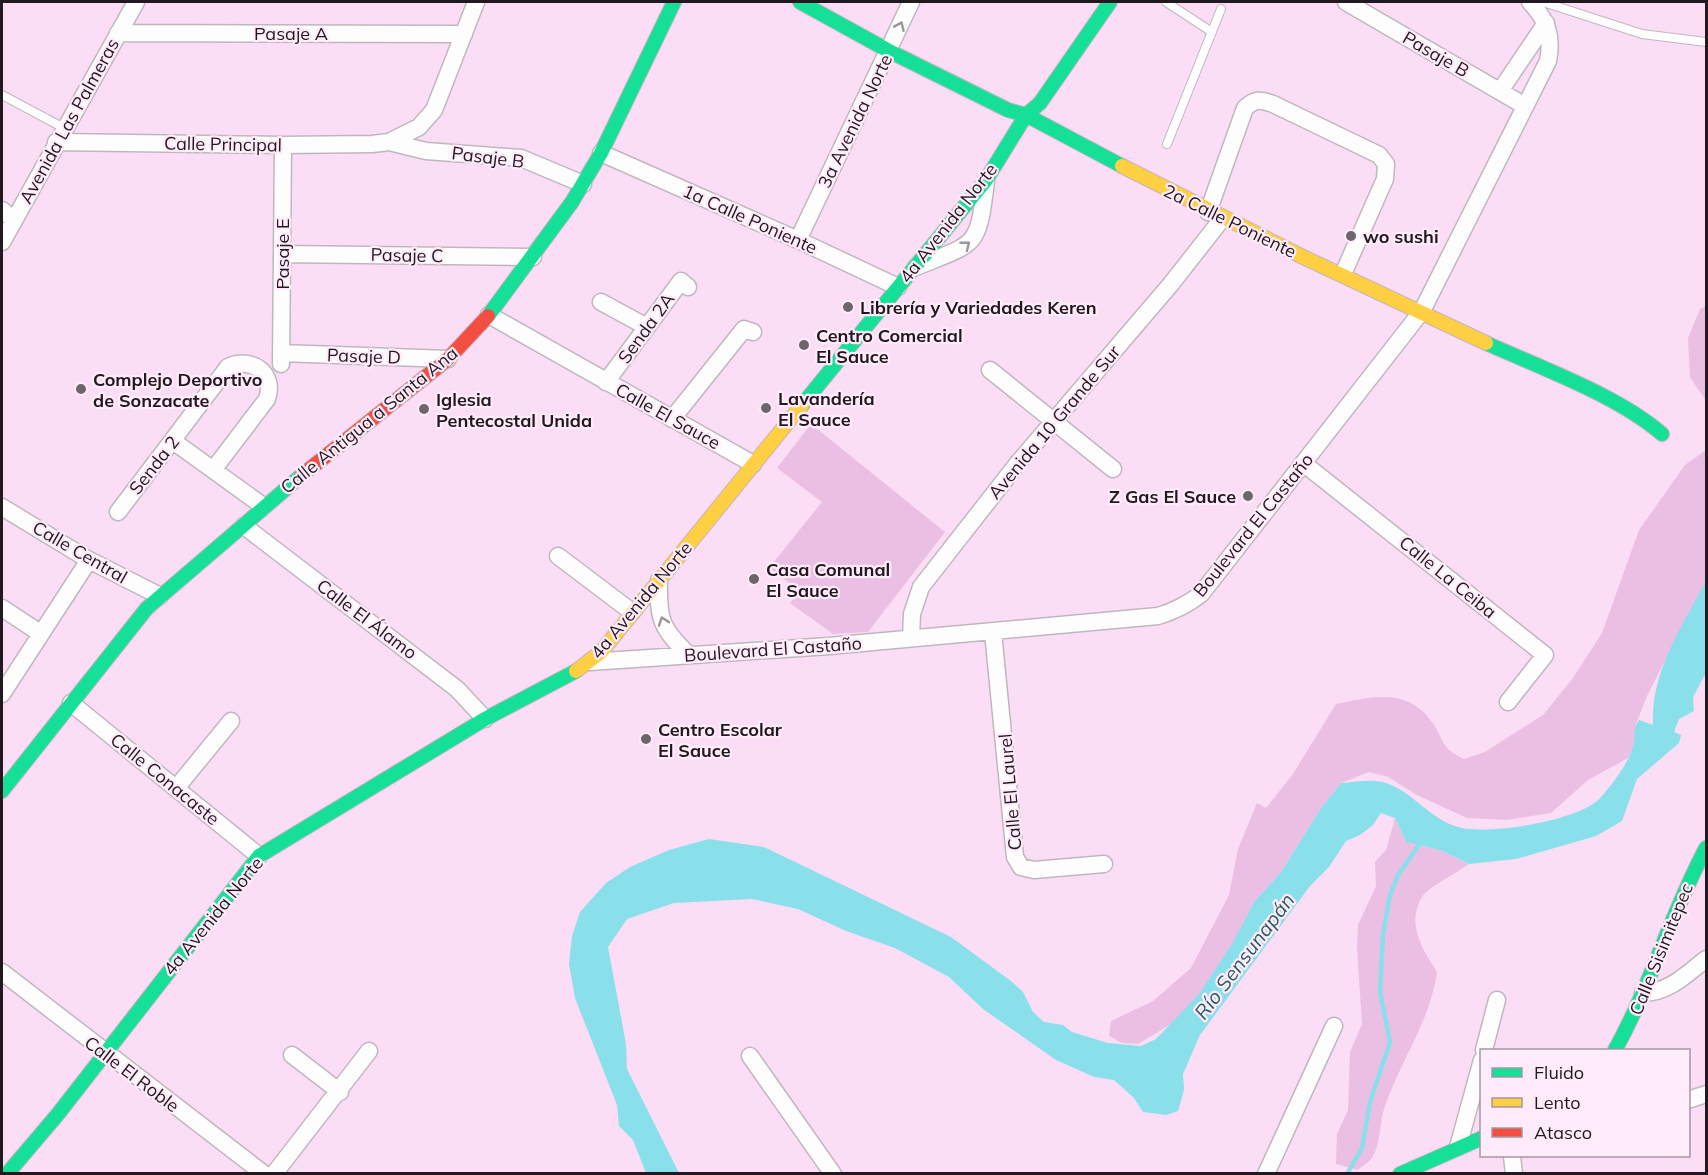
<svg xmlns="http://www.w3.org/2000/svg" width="1708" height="1175" font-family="Mulish,sans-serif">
<rect width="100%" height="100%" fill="#faf0f8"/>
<path fill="#fcddf6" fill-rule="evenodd" d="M 2,2 L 1706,2 L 1706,1173 L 2,1173 ZM 1482,1050 L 1688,1050 L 1688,1156 L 1482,1156 Z"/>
<path fill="#ebbfe3" d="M 1706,306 L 1706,401 L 1690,377 L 1688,338 L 1700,309 Z
M 811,424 L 945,532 L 868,632 L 833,634 L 790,603 L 800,591 L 769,568 L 822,502 L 777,468 Z
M 1706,450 L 1706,580 L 1647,696 L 1636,724 L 1633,749 L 1628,758 L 1588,780 L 1551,813 L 1506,820 L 1467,818 L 1417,795 L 1388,777 L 1369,772 L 1341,783 L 1321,808 L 1281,872 L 1254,902 L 1233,944 L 1199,994 L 1173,1023 L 1138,1044 L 1122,1043 L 1109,1036 L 1111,1021 L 1153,1001 L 1191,968 L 1229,895 L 1238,849 L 1257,803 L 1266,808 L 1293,774 L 1336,704 C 1374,696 1410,687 1434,725 C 1446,745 1442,748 1464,759 L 1485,752 L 1543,715 L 1573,678 L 1602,633 L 1639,530 L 1685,465 Z
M 1395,818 L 1406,842 L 1440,850 L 1469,864 C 1459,872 1428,887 1422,897 C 1406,924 1422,949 1437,972 C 1430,1022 1400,1061 1384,1109 C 1379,1124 1381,1144 1372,1158 C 1369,1162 1362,1166 1358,1170 L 1336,1164 L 1337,1134 L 1348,1110 L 1350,1052 L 1362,1024 L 1357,948 L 1358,925 L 1376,886 L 1375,862 L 1386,850 Z"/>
<path fill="#89e0eb" d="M 1706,580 L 1706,673 L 1693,697 L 1694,711 L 1679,719 L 1674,732 L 1681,735 L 1679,743 L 1637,779 L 1622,821 L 1596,836 L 1516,859 L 1469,864 L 1440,850 L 1406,842 L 1395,818 L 1381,813 L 1373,825 L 1360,835 L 1346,841 L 1329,867 L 1310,886 L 1200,1035 L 1183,1074 L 1184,1090 L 1178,1111 L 1166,1115 L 1143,1112 L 1134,1098 L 1114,1080 L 1094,1077 L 1056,1060 L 983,1009 L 949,977 L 895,948 L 846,931 L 798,909 L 752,899 L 674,903 L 627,919 L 608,947 L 626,1044 L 627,1069 L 679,1173 L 646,1173 L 633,1140 L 619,1126 L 617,1105 L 575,998 L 569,964 L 572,936 L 580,912 L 606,883 L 630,867 L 669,850 L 709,839 L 764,847 L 951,937 L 1011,981 L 1023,992 L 1033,1012 L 1044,1022 L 1063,1025 L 1072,1032 L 1108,1043 L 1141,1046 L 1156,1039 L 1199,994 L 1232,944 L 1254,902 L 1281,872 L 1321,808 L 1341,783 C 1354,782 1369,779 1382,782 C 1412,789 1431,822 1462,828 C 1492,834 1582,821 1602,796 C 1613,783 1626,766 1632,750 C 1636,740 1632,729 1639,720 L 1653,725 C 1650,672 1683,626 1706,580 Z"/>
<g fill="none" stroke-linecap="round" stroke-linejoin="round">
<path stroke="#89e0eb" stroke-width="4.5" d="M 1347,1174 L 1362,1148 L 1370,1102 L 1390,1042 L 1380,991 L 1383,934 L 1390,895 L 1398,875 L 1419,845"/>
<defs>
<path id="lane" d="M 1166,2 L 1212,32
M 1543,2 L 1642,34 L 1706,42
M 2,95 L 64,128
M 1167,144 L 1221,9"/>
<path id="street" d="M 1346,2 L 1525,106
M 118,33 L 464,34
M 1500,91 L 1546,23
M 56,142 L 283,145 L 372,144 L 389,142 L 419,127 L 434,110 L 476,2
M 389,142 L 426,151 L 521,158 L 583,184
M 601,153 L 798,240 L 898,287
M 2,210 L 14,220
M 1208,212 L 1245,108 C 1255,99 1260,99 1273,104 L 1379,155 L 1386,164 L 1385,179 L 1343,274
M 798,240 L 911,2
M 2,242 L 136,2
M 282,254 L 533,257
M 916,267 C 977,242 978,249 986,181
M 601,302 L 647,327
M 489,315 L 753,464
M 281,353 L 448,359
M 281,364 L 283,145
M 990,370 L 1113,469
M 606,382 L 681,281 L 688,287
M 672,419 L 744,329 L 753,332
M 173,441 L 263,506
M 1303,463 L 1545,655 L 1508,702
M 2,507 L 89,560 L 160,596
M 118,512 L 228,367 C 251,356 276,373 267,399 L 213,470
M 244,526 L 457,689 L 485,719
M 558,556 L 632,612
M 659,580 C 658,618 660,628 689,655
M 2,608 L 40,633
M 993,632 L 1015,857 L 1021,867 L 1034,870 L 1104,864
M 911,637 L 912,614 L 921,587 L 1018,463 L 1171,284 L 1222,219
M 590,662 L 829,646 L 1158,616 C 1175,611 1187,605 1201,594 L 1422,311 L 1548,61 C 1553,36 1547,20 1530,2
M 2,694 L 89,560
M 71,703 L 259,856
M 177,787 L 231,721
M 2,972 L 264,1174
M 1643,993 C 1668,993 1687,974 1706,959
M 1484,1050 L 1497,1000
M 292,1055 L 340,1092
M 750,1056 L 833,1174
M 1688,1100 L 1706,1094
M 1458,1147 L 1482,1060
M 1512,1156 L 1514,1174
M 274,1174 L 369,1051
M 1266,1174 L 1334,1026"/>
<path id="fast" d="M 800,2 L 889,51 L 1008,110 L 1026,115 L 1122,166
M 488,316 L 572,202 L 601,153 L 674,2
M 1486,343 C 1541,368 1617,395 1662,434
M 802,405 L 986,180 L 1026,115 L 1040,103 L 1110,2
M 2,791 L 147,608 L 302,475
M 1615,1050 C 1651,985 1671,913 1706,848
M 7,1174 L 58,1114 L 259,856 L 485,719 L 576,671
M 1400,1174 L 1482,1138"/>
<path id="slow" d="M 1122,166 L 1303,257 L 1486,343
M 576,671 L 601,652 L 802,405"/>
<path id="jam" d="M 302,475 L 448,359 L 488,316"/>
</defs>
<use href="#lane" stroke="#c0b7be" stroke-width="10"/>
<use href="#street" stroke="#c0b7be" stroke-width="19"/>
<use href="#fast" stroke="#c0b7be" stroke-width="16"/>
<use href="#slow" stroke="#c0b7be" stroke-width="16"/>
<use href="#jam" stroke="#c0b7be" stroke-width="16"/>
<use href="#lane" stroke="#fefdfe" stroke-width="8"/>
<use href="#street" stroke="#fefdfe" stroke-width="16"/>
<use href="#fast" stroke="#16e098" stroke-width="14"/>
<use href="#slow" stroke="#ffcf43" stroke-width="14"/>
<use href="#jam" stroke="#f24e42" stroke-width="14"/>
</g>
<defs><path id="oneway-chevron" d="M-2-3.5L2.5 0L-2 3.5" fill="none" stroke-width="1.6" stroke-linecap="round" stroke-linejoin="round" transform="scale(1.5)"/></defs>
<g stroke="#9b969a">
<use href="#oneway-chevron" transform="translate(900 26) rotate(-66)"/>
<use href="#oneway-chevron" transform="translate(966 245) rotate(-38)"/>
<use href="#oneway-chevron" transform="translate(663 621) rotate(-109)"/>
</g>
<g fill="#6e646c" stroke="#ffebfa" stroke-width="2">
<circle cx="1351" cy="236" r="6"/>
<circle cx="848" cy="307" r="6"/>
<circle cx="804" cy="345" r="6"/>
<circle cx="81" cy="389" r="6"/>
<circle cx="766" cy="408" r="6"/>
<circle cx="424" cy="409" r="6"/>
<circle cx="1248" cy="496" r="6"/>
<circle cx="754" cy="579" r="6"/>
<circle cx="646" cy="739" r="6"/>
</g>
<g text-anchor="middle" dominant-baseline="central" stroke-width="4.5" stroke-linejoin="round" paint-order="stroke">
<g font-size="18" fill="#221920" stroke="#ffebfa">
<text x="291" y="33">Pasaje A</text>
<text transform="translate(1436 54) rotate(30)">Pasaje B</text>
<text transform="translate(69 121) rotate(-61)">Avenida Las Palmeras</text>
<text transform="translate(855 121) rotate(-64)">3a Avenida Norte</text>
<text transform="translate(223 144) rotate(1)">Calle Principal</text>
<text transform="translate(488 157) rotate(7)">Pasaje B</text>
<text transform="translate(750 219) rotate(24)">1a Calle Poniente</text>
<text transform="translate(1230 221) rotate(26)">2a Calle Poniente</text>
<text transform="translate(948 223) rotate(-52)">4a Avenida Norte</text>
<text transform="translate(282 254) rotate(-90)">Pasaje E</text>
<text transform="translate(407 255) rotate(1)">Pasaje C</text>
<text transform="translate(646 328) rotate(-54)">Senda 2A</text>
<text transform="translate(364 356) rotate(2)">Pasaje D</text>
<text transform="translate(668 416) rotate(29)">Calle El Sauce</text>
<text transform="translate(369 420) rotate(-39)">Calle Antigua a Santa Ana</text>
<text transform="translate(1054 422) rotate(-50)">Avenida 10 Grande Sur</text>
<text transform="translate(154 465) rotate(-52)">Senda 2</text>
<text transform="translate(1253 525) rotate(-51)">Boulevard El Castaño</text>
<text transform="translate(80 552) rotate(30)">Calle Central</text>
<text transform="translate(1448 577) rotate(39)">Calle La Ceiba</text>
<text transform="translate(641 600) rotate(-50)">4a Avenida Norte</text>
<text transform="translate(367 619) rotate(37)">Calle El Álamo</text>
<text transform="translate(773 649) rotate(-4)">Boulevard El Castaño</text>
<text transform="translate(165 779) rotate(39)">Calle Conacaste</text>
<text transform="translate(1010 792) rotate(-95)">Calle El Laurel</text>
<text transform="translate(213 916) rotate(-51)">4a Avenida Norte</text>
<text transform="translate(1661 949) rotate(-68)">Calle Sisimitepec</text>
<text transform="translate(132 1074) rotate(37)">Calle El Roble</text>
</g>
<g font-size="18" font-weight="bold" fill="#221920" stroke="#ffebfa" text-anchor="start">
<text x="1363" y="236">wo sushi</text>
<text x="860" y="307">Librería y Variedades Keren</text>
<text x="816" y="335">Centro Comercial<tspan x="816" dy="21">El Sauce</tspan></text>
<text x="93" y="379">Complejo Deportivo<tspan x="93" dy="21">de Sonzacate</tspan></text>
<text x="778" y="398">Lavandería<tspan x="778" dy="21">El Sauce</tspan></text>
<text x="436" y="399">Iglesia<tspan x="436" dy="21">Pentecostal Unida</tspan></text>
<text x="1236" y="496" text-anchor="end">Z Gas El Sauce</text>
<text x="766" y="569">Casa Comunal<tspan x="766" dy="21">El Sauce</tspan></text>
<text x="658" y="729">Centro Escolar<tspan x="658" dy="21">El Sauce</tspan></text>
</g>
<g font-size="20" font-style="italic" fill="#275e63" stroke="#ffebfa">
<text transform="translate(1244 956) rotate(-53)">Río Sensunapán</text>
</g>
</g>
<rect width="1708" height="1175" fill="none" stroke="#221920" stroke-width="6"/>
<rect x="1480" y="1049" width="210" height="108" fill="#ffebfa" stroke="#a797a3" stroke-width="1.5"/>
<rect x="1492" y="1068" width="30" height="9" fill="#16e098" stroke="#a797a3" stroke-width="1.5"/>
<text x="1534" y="1079" font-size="18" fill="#221920">Fluido</text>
<rect x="1492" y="1098" width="30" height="9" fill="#ffcf43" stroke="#a797a3" stroke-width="1.5"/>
<text x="1534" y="1109" font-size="18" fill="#221920">Lento</text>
<rect x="1492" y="1128" width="30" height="9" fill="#f24e42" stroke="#a797a3" stroke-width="1.5"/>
<text x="1534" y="1139" font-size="18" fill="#221920">Atasco</text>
</svg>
